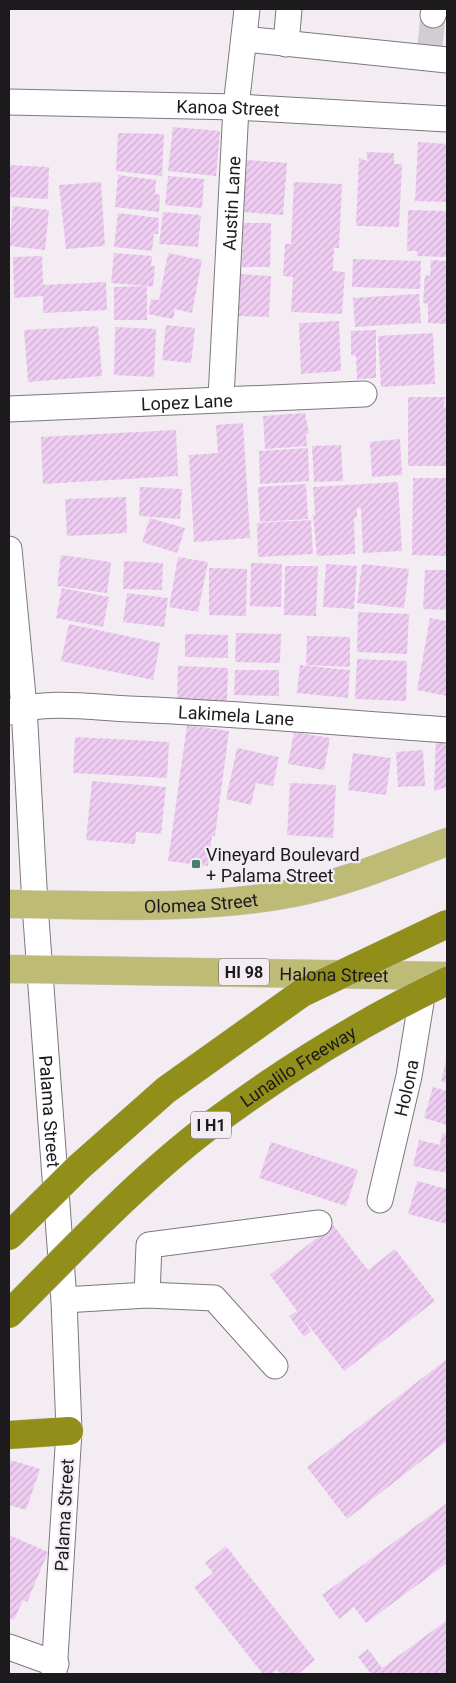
<svg xmlns="http://www.w3.org/2000/svg" width="456" height="1683" font-family="Roboto,sans-serif">
<defs>
<pattern id="building-hatch" width="6" height="6" patternUnits="userSpaceOnUse" patternTransform="scale(1.25)"><rect width="6" height="6" fill="#efccf2"/><path d="M-1 1l2-2M0 6l6-6M5 7l2-2" fill="none" stroke="#ccafcf"/></pattern>
</defs>
<rect width="100%" height="100%" fill="#f3edf3"/>
<path fill="url(#building-hatch)" d="M 173,127 L 220,131 L 216,176 L 168,171 Z
M 118,133 L 164,134 L 162,176 L 116,171 Z
M 418,142 L 447,144 L 447,202 L 415,201 Z
M 366,152 L 394,153 L 394,164 L 402,164 L 399,227 L 356,226 L 359,158 L 368,161 Z
M 247,160 L 287,163 L 283,215 L 243,212 Z
M 10,165 L 49,167 L 48,199 L 9,197 Z
M 118,175 L 156,180 L 155,194 L 160,195 L 159,212 L 115,207 Z
M 168,176 L 204,179 L 202,208 L 165,205 Z
M 101,182 L 105,246 L 66,249 L 59,185 Z
M 294,182 L 342,184 L 339,248 L 334,248 L 333,271 L 345,272 L 342,314 L 291,312 L 293,277 L 283,276 L 285,244 L 291,244 Z
M 13,206 L 49,210 L 45,250 L 9,246 Z
M 408,210 L 447,211 L 447,257 L 417,256 L 417,251 L 407,251 Z
M 163,212 L 201,215 L 198,247 L 159,244 Z
M 118,213 L 159,218 L 158,234 L 154,234 L 152,251 L 114,247 Z
M 243,223 L 271,223 L 270,267 L 242,267 Z
M 114,253 L 152,256 L 151,266 L 155,266 L 153,287 L 147,286 L 147,320 L 114,320 L 114,287 L 147,286 L 111,283 Z
M 168,253 L 202,260 L 192,313 L 175,309 L 173,319 L 148,314 L 151,299 L 159,300 Z
M 42,256 L 43,285 L 106,282 L 107,310 L 43,313 L 43,296 L 14,298 L 13,257 Z
M 353,259 L 421,261 L 420,289 L 352,287 Z
M 431,260 L 447,261 L 447,324 L 428,323 L 428,304 L 423,303 L 425,275 L 430,276 Z
M 240,274 L 271,276 L 269,317 L 238,316 Z
M 419,294 L 421,323 L 355,327 L 353,298 Z
M 339,321 L 341,371 L 301,374 L 299,323 Z
M 166,325 L 195,328 L 191,363 L 162,360 Z
M 98,326 L 102,376 L 28,382 L 24,330 Z
M 115,327 L 156,329 L 154,377 L 114,375 Z
M 376,330 L 376,378 L 357,379 L 356,356 L 351,355 L 351,331 Z
M 433,333 L 435,384 L 381,387 L 378,336 Z
M 408,397 L 446,397 L 443,407 L 447,407 L 447,466 L 408,466 Z
M 305,413 L 309,433 L 306,434 L 307,446 L 265,449 L 263,416 Z
M 243,423 L 250,538 L 194,542 L 189,455 L 218,453 L 216,425 Z
M 176,430 L 178,476 L 43,484 L 41,437 Z
M 400,439 L 402,475 L 372,477 L 370,442 Z
M 341,445 L 343,481 L 314,482 L 312,446 Z
M 308,448 L 309,481 L 260,484 L 259,451 Z
M 413,478 L 447,478 L 447,556 L 412,555 Z
M 398,482 L 402,551 L 363,553 L 361,508 L 357,508 L 357,518 L 354,518 L 355,554 L 317,556 L 313,515 L 315,515 L 313,487 Z
M 306,484 L 308,519 L 260,522 L 258,487 Z
M 140,487 L 182,489 L 180,519 L 139,516 Z
M 126,497 L 127,533 L 67,536 L 65,499 Z
M 150,518 L 185,528 L 177,553 L 142,542 Z
M 311,520 L 313,554 L 258,557 L 257,523 Z
M 61,555 L 111,562 L 107,593 L 57,586 Z
M 178,557 L 208,562 L 198,612 L 169,607 Z
M 124,561 L 163,563 L 162,590 L 123,589 Z
M 251,563 L 282,564 L 281,607 L 250,606 Z
M 326,564 L 357,566 L 354,609 L 323,607 Z
M 362,564 L 409,569 L 404,608 L 357,603 Z
M 285,566 L 318,566 L 316,616 L 284,615 Z
M 209,568 L 247,569 L 246,616 L 209,615 Z
M 425,570 L 447,570 L 447,610 L 423,609 Z
M 62,588 L 109,597 L 103,627 L 56,618 Z
M 127,593 L 168,598 L 164,627 L 123,622 Z
M 358,612 L 409,614 L 407,654 L 357,652 Z
M 430,618 L 447,621 L 447,696 L 417,690 Z
M 69,624 L 160,643 L 153,680 L 61,661 Z
M 236,633 L 281,634 L 280,663 L 235,662 Z
M 185,634 L 228,635 L 228,658 L 185,657 Z
M 307,636 L 350,637 L 350,667 L 306,665 Z
M 357,659 L 407,661 L 406,701 L 355,699 Z
M 300,665 L 350,670 L 348,698 L 297,693 Z
M 178,666 L 228,668 L 227,703 L 177,701 Z
M 235,670 L 279,670 L 279,696 L 234,695 Z
M 187,725 L 229,731 L 215,836 L 212,836 L 208,866 L 168,861 Z
M 294,732 L 330,738 L 324,770 L 288,764 Z
M 436,735 L 447,735 L 447,787 L 434,791 Z
M 75,737 L 169,742 L 167,778 L 73,773 Z
M 237,748 L 279,757 L 273,786 L 256,783 L 251,805 L 226,799 Z
M 423,750 L 425,786 L 398,787 L 396,752 Z
M 353,753 L 391,758 L 386,795 L 348,790 Z
M 92,781 L 166,787 L 161,834 L 136,832 L 135,844 L 86,840 Z
M 290,783 L 336,785 L 333,838 L 287,835 Z
M 447,1057 L 447,1083 L 441,1081 Z
M 433,1087 L 447,1091 L 447,1125 L 424,1118 Z
M 442,1133 L 447,1134 L 447,1173 L 413,1166 L 419,1140 L 440,1145 Z
M 271,1142 L 358,1170 L 346,1206 L 259,1178 Z
M 417,1181 L 447,1189 L 447,1224 L 408,1214 Z
M 333,1225 L 368,1270 L 395,1249 L 435,1301 L 344,1371 L 302,1317 L 311,1331 L 304,1337 L 289,1316 L 297,1311 L 270,1275 Z
M 447,1359 L 447,1441 L 347,1519 L 307,1467 Z
M 11,1460 L 40,1469 L 26,1510 L 9,1505 L 9,1466 Z
M 447,1503 L 447,1563 L 366,1623 L 354,1607 L 339,1619 L 322,1595 Z
M 9,1535 L 48,1552 L 27,1602 L 23,1600 L 14,1620 L 9,1618 Z
M 226,1546 L 315,1660 L 298,1674 L 281,1674 L 277,1670 L 272,1674 L 263,1674 L 194,1587 L 213,1573 L 205,1563 Z
M 447,1620 L 447,1674 L 371,1674 L 358,1657 L 368,1649 L 382,1668 Z"/>
<g fill="none" stroke-linecap="round" stroke-linejoin="round">
<path stroke="#d3cdd3" stroke-width="25" stroke-dasharray="25 12" stroke-linecap="butt" d="M 430,46 L 433,15"/>
<defs>
<g id="minor">
<path d="M 433,15 L 435,9"/>
<path d="M 244,39 L 447,60"/>
<path d="M 286,44 L 289,9"/>
<path id="s1" d="M 9,102 L 236,107 L 447,119"/>
<path id="s2" d="M 221,398 L 236,107 L 247,9"/>
<path id="s3" d="M 9,409 L 364,394"/>
<path id="s4" d="M 9,549 L 24,707 L 35,905 L 64,1300 L 69,1431 L 54,1674"/>
<path id="s5" d="M 9,712 C 46,700 91,707 129,709 C 235,713 341,723 447,730"/>
<path id="s6" d="M 380,1200 L 409,1076 L 425,978"/>
<path d="M 147,1295 L 214,1298 L 275,1366"/>
<path d="M 64,1300 L 147,1295 L 149,1245 L 319,1223"/>
<path d="M 9,1647 L 56,1664"/>
</g>
<g id="major">
<path id="s7" d="M 9,904 C 102,905 201,911 293,893 C 346,883 396,861 447,842"/>
<path id="s8" d="M 9,969 L 447,976"/>
</g>
<path id="highway" d="M 9,1435 L 69,1431"/>
</defs>
<use href="#minor" stroke="#7d787d" stroke-width="27"/>
<use href="#major" stroke="#cdcdcd" stroke-width="29"/>
<use href="#highway" stroke="#cdcdcd" stroke-width="29"/>
<use href="#minor" stroke="#fff" stroke-width="25"/>
<use href="#major" stroke="#bdbb76" stroke-width="28"/>
<use href="#highway" stroke="#918e1a" stroke-width="28"/>
<defs>
<g id="highway-bridge">
<path d="M 9,1236 L 79,1167 L 166,1090 L 302,993 L 447,924"/>
<path id="s9" d="M 9,1314 C 73,1250 136,1182 208,1127 C 283,1071 363,1021 447,981"/>
</g>
</defs>
<use href="#highway-bridge" stroke="#cdcdcd" stroke-width="29" stroke-linecap="butt"/>
<use href="#highway-bridge" stroke="#918e1a" stroke-width="28"/>
</g>
<rect fill="#40806e" stroke="#f3edf3" stroke-width="2" x="191" y="859" width="10" height="10" rx="2.5"/>
<g text-anchor="middle" dominant-baseline="central" stroke-width="4.5" stroke-linejoin="round" paint-order="stroke">
<g fill="#f3edf3" stroke="#5d595d" stroke-width="1">
<rect x="219" y="958.5" width="50" height="27" rx="4"/>
<rect x="191" y="1111.5" width="40" height="27" rx="4"/>
</g>
<g font-size="16" font-weight="bold" fill="#1d1a1d">
<text x="244" y="972">HI 98</text>
<text x="211" y="1125">I H1</text>
</g>
<g font-size="18" fill="#1d1a1d" stroke="#f3edf3">
<text stroke="none"><textPath href="#s1" startOffset="219">Kanoa Street</textPath></text>
<text stroke="none"><textPath href="#s2" startOffset="195">Austin Lane</textPath></text>
<text stroke="none"><textPath href="#s3" startOffset="178">Lopez Lane</textPath></text>
<text stroke="none"><textPath href="#s5" startOffset="228">Lakimela Lane</textPath></text>
<text stroke="none"><textPath href="#s7" startOffset="192">Olomea Street</textPath></text>
<text stroke="none"><textPath href="#s8" startOffset="325">Halona Street</textPath></text>
<text stroke="none"><textPath href="#s9" startOffset="382">Lunalilo Freeway</textPath></text>
<text stroke="none"><textPath href="#s6" startOffset="115">Holona</textPath></text>
<text stroke="none"><textPath href="#s4" startOffset="564">Palama Street</textPath></text>
<text transform="translate(64 1515) rotate(-87)">Palama Street</text>
</g>
<g font-size="18" fill="#1d1a1d" stroke="#f3edf3" text-anchor="start">
<text x="206" y="854">Vineyard Boulevard<tspan x="206" dy="21">+ Palama Street</tspan></text>
</g>
</g>
<rect width="456" height="1683" fill="none" stroke="#1d1a1d" stroke-width="20"/>
</svg>
